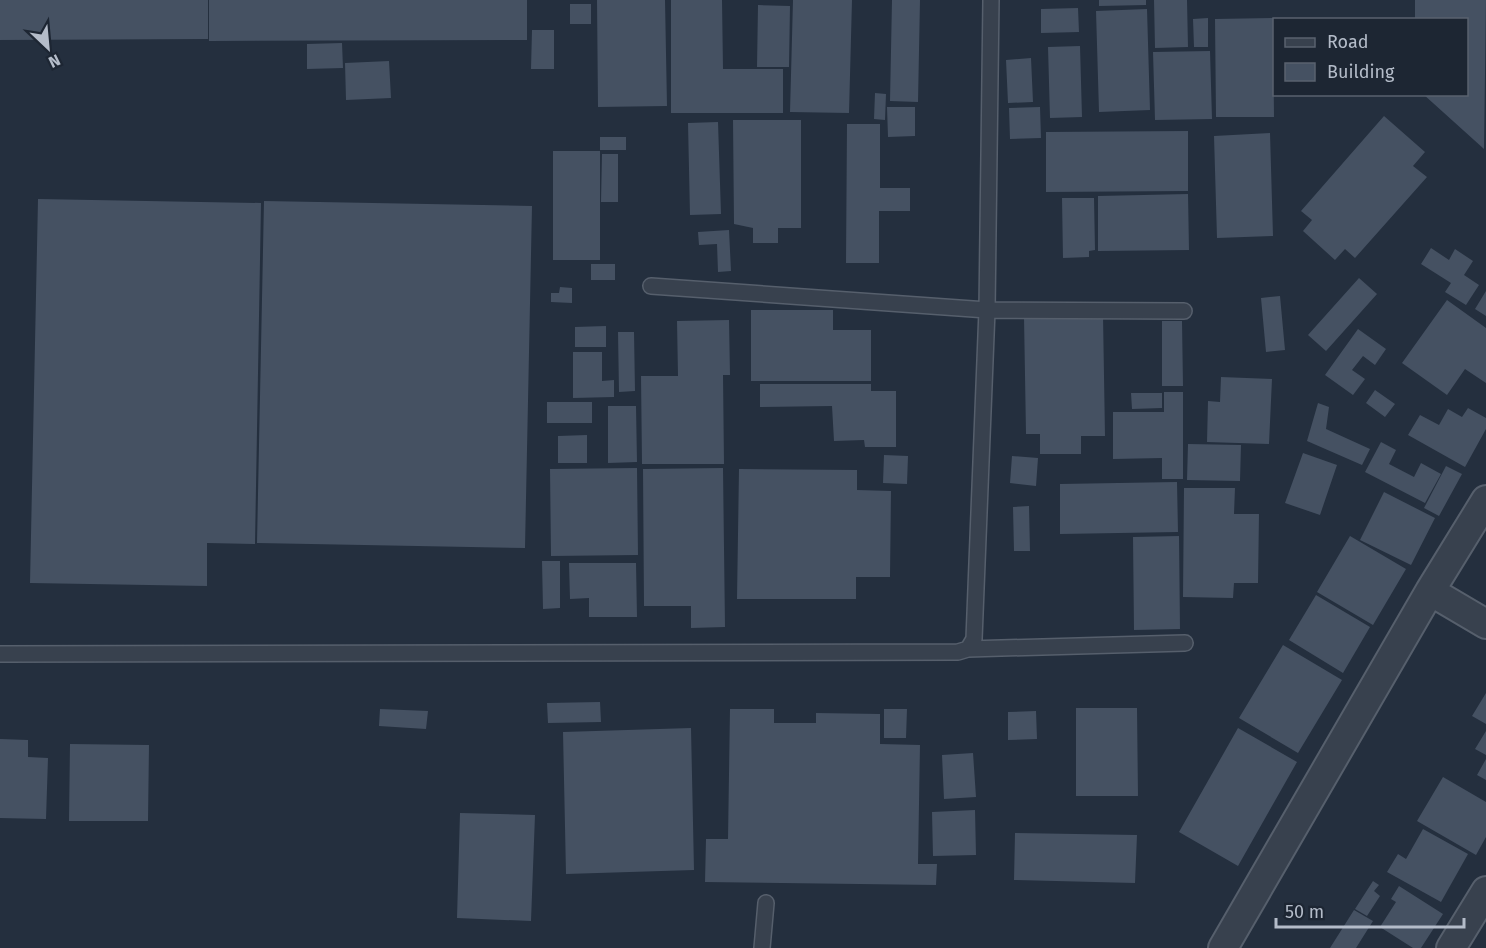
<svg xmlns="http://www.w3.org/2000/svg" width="1486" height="948" font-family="'Fira Sans',sans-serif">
<rect width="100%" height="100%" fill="#242f3e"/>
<path fill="#455162" d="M 0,0 L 208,0 L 208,39 L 0,40 Z
M 209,0 L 527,0 L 527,40 L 209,41 Z
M 597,0 L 665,0 L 667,106 L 598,107 Z
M 671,0 L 722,0 L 723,69 L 783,69 L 783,113 L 671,113 Z
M 793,0 L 852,0 L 849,113 L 790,112 Z
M 892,0 L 920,0 L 918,102 L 890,101 Z
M 1099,0 L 1146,0 L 1146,5 L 1099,6 Z
M 1154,0 L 1187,0 L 1188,47 L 1155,48 Z
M 1415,0 L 1486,0 L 1484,149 L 1423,94 L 1466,94 L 1466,20 L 1415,20 Z
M 570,4 L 591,4 L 591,24 L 570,24 Z
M 758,5 L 790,6 L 789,67 L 757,67 Z
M 1078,8 L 1079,32 L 1041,33 L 1041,9 Z
M 1147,9 L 1150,110 L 1099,112 L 1096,11 Z
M 1208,18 L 1208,47 L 1194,47 L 1193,19 Z
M 1273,18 L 1274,117 L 1216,117 L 1215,19 Z
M 532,30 L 554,30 L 554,69 L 531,69 Z
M 342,43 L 343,68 L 307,69 L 307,44 Z
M 1080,46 L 1082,117 L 1050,118 L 1048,47 Z
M 1210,51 L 1212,119 L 1155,120 L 1153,52 Z
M 1031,58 L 1033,102 L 1008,103 L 1006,60 Z
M 389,61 L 391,98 L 346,100 L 345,63 Z
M 875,93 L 886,94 L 885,120 L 874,119 Z
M 887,107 L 915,107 L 915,136 L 888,137 Z
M 1040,107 L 1041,138 L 1010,139 L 1009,108 Z
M 1384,116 L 1425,152 L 1413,166 L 1427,177 L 1355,258 L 1345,249 L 1335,260 L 1303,231 L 1312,220 L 1301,211 Z
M 733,120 L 801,120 L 801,228 L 778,228 L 778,243 L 753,243 L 753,228 L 734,224 Z
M 718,122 L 721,214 L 690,215 L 688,123 Z
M 847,124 L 880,124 L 880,188 L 910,188 L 910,211 L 879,211 L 879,263 L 846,263 Z
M 1188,131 L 1188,191 L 1046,192 L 1046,132 Z
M 1270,133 L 1273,236 L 1217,238 L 1214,136 Z
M 600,137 L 626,137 L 626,150 L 600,150 Z
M 553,151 L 600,151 L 600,260 L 553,260 Z
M 602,154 L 618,154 L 618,202 L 601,202 Z
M 1188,194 L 1189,250 L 1098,251 L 1098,196 Z
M 1062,198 L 1094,198 L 1095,250 L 1089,251 L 1089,257 L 1063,258 Z
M 38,199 L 261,203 L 255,544 L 207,543 L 207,586 L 30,583 Z
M 264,201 L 532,206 L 525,548 L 257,543 Z
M 729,230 L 731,271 L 718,272 L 717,244 L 699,245 L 698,232 Z
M 1431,248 L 1449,260 L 1455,249 L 1473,261 L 1464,275 L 1479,285 L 1466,305 L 1445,292 L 1451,283 L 1421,264 Z
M 591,264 L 615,264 L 615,280 L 591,280 Z
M 1359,278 L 1377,294 L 1326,351 L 1308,335 Z
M 560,287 L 572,288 L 572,303 L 551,302 L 551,293 L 559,293 Z
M 1486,291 L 1486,316 L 1475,309 Z
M 1280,296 L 1285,350 L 1266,352 L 1261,298 Z
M 1447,300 L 1486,328 L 1486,383 L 1465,369 L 1447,395 L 1402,363 Z
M 751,310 L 833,310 L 833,330 L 871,330 L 871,381 L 751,381 Z
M 1103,315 L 1105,436 L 1081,436 L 1081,454 L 1040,454 L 1040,434 L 1026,434 L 1024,317 Z
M 729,320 L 730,375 L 723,375 L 724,464 L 642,464 L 641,376 L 678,376 L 677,321 Z
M 1162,321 L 1182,321 L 1183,386 L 1162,386 Z
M 606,326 L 606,347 L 575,347 L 575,327 Z
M 1358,329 L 1386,349 L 1375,365 L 1363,356 L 1352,370 L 1365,379 L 1353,395 L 1325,375 Z
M 618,332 L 634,332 L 635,391 L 619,392 Z
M 573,352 L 602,352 L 602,381 L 614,380 L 614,397 L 573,398 Z
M 1221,377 L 1272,379 L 1269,444 L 1207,442 L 1208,401 L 1220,402 Z
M 760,384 L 871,384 L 871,391 L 896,391 L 896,447 L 865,447 L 864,440 L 834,441 L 832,406 L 760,407 Z
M 1375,390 L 1395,404 L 1385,417 L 1366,403 Z
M 1164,392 L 1183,392 L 1183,479 L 1162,479 L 1162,458 L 1113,459 L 1113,412 L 1164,412 Z
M 1131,393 L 1162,393 L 1162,408 L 1132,409 Z
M 547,402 L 592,402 L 592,423 L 547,423 Z
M 1318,403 L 1329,407 L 1326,429 L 1370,449 L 1362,465 L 1307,441 Z
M 608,406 L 636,406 L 637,462 L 608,463 Z
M 1468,408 L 1486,418 L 1486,429 L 1465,467 L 1408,435 L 1420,415 L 1439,425 L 1448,409 L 1462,417 Z
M 587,435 L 587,463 L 558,463 L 558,436 Z
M 1381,442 L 1396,450 L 1389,464 L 1414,477 L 1421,463 L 1441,474 L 1425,503 L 1365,472 Z
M 1188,444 L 1241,445 L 1240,481 L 1187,480 Z
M 1303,453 L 1337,465 L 1320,515 L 1285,503 Z
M 884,455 L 908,456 L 907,484 L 883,483 Z
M 1012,456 L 1038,458 L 1036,486 L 1010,483 Z
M 1446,466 L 1462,474 L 1439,516 L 1424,508 Z
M 637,468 L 638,555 L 551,556 L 550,469 Z
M 723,468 L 725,627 L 691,628 L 691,606 L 644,606 L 643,469 Z
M 739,469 L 857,470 L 857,490 L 891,491 L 890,577 L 856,577 L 856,599 L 737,599 Z
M 1177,482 L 1178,532 L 1060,534 L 1060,484 Z
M 1184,488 L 1235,488 L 1234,514 L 1259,514 L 1258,583 L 1234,583 L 1233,598 L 1183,597 Z
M 1384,492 L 1435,518 L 1411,565 L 1360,540 Z
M 1029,506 L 1030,551 L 1014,551 L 1013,507 Z
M 1179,536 L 1180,629 L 1134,630 L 1133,537 Z
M 1350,536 L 1406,569 L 1373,625 L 1317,592 Z
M 542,561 L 560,561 L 560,608 L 543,609 Z
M 569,563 L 636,563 L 637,617 L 589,617 L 589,598 L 570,599 Z
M 1316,595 L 1370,627 L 1343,673 L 1289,640 Z
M 1283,645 L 1342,680 L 1298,753 L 1239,718 Z
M 1486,693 L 1486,724 L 1472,716 Z
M 600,702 L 601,722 L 548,723 L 547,703 Z
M 1076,708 L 1137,708 L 1138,796 L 1076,796 Z
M 380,709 L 428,711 L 426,729 L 379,726 Z
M 730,709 L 774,709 L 774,723 L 816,723 L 816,713 L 880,714 L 880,744 L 920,745 L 918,864 L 937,864 L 936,885 L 705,882 L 706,839 L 728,839 Z
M 884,709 L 907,709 L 906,738 L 884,738 Z
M 1036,711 L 1037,739 L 1008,740 L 1008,712 Z
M 691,728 L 694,870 L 566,874 L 563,732 Z
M 1238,728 L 1297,762 L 1238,866 L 1179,832 Z
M 1486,731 L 1486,755 L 1475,749 Z
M 0,739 L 28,740 L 28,757 L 48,758 L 46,819 L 0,818 Z
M 70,744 L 149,745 L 148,821 L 69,821 Z
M 973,753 L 976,797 L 944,799 L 942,755 Z
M 1486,759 L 1486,780 L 1477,775 Z
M 1443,777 L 1486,802 L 1486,837 L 1476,855 L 1417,821 Z
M 975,810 L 976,855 L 933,856 L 932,812 Z
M 460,813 L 535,815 L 531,921 L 457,918 Z
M 1423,829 L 1468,854 L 1441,902 L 1387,872 L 1398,854 L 1406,859 Z
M 1015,833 L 1137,835 L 1135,883 L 1014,880 Z
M 1373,881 L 1379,885 L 1374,891 L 1380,896 L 1367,916 L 1355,909 Z
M 1399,886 L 1443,914 L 1421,948 L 1413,948 L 1380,927 L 1396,902 L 1391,899 Z
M 1354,910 L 1373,921 L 1356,948 L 1330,948 Z"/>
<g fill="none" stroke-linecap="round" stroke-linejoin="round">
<defs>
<path id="service" d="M 651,286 L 987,310 L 1184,311
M 968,649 L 1185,643
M 0,654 L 958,652 L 968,649 L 974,639 L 987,310 L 991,0
M 762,948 L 766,903"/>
<path id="minor" d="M 1430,591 L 1486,624
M 1223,948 L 1430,591 L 1486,500
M 1451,948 L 1486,891"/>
</defs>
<use href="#service" stroke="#565f6c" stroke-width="18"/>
<use href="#minor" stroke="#565f6c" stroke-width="32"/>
<use href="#service" stroke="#38414e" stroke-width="15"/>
<use href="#minor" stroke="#38414e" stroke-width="28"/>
</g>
<rect x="1273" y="18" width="195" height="78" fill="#1d2633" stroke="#59626f" stroke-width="1.5"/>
<rect x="1285" y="38" width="30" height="9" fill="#38414e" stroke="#59626f" stroke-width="1.5"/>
<text x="1327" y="48" font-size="18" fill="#b4bcc9">Road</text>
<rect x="1285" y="63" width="30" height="18" fill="#455162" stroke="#59626f" stroke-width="1.5"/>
<text x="1327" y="78" font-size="18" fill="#b4bcc9">Building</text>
<g transform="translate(48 48) rotate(154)" stroke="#1d2633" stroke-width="4.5" paint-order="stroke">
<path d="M0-4.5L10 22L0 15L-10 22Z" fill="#b4bcc9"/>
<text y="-9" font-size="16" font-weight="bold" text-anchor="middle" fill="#b4bcc9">N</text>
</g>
<path d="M1276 918v9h188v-9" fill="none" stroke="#b4bcc9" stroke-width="3"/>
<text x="1285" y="918" font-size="18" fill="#b4bcc9" stroke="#1d2633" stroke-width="4.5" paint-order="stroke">50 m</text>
</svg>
